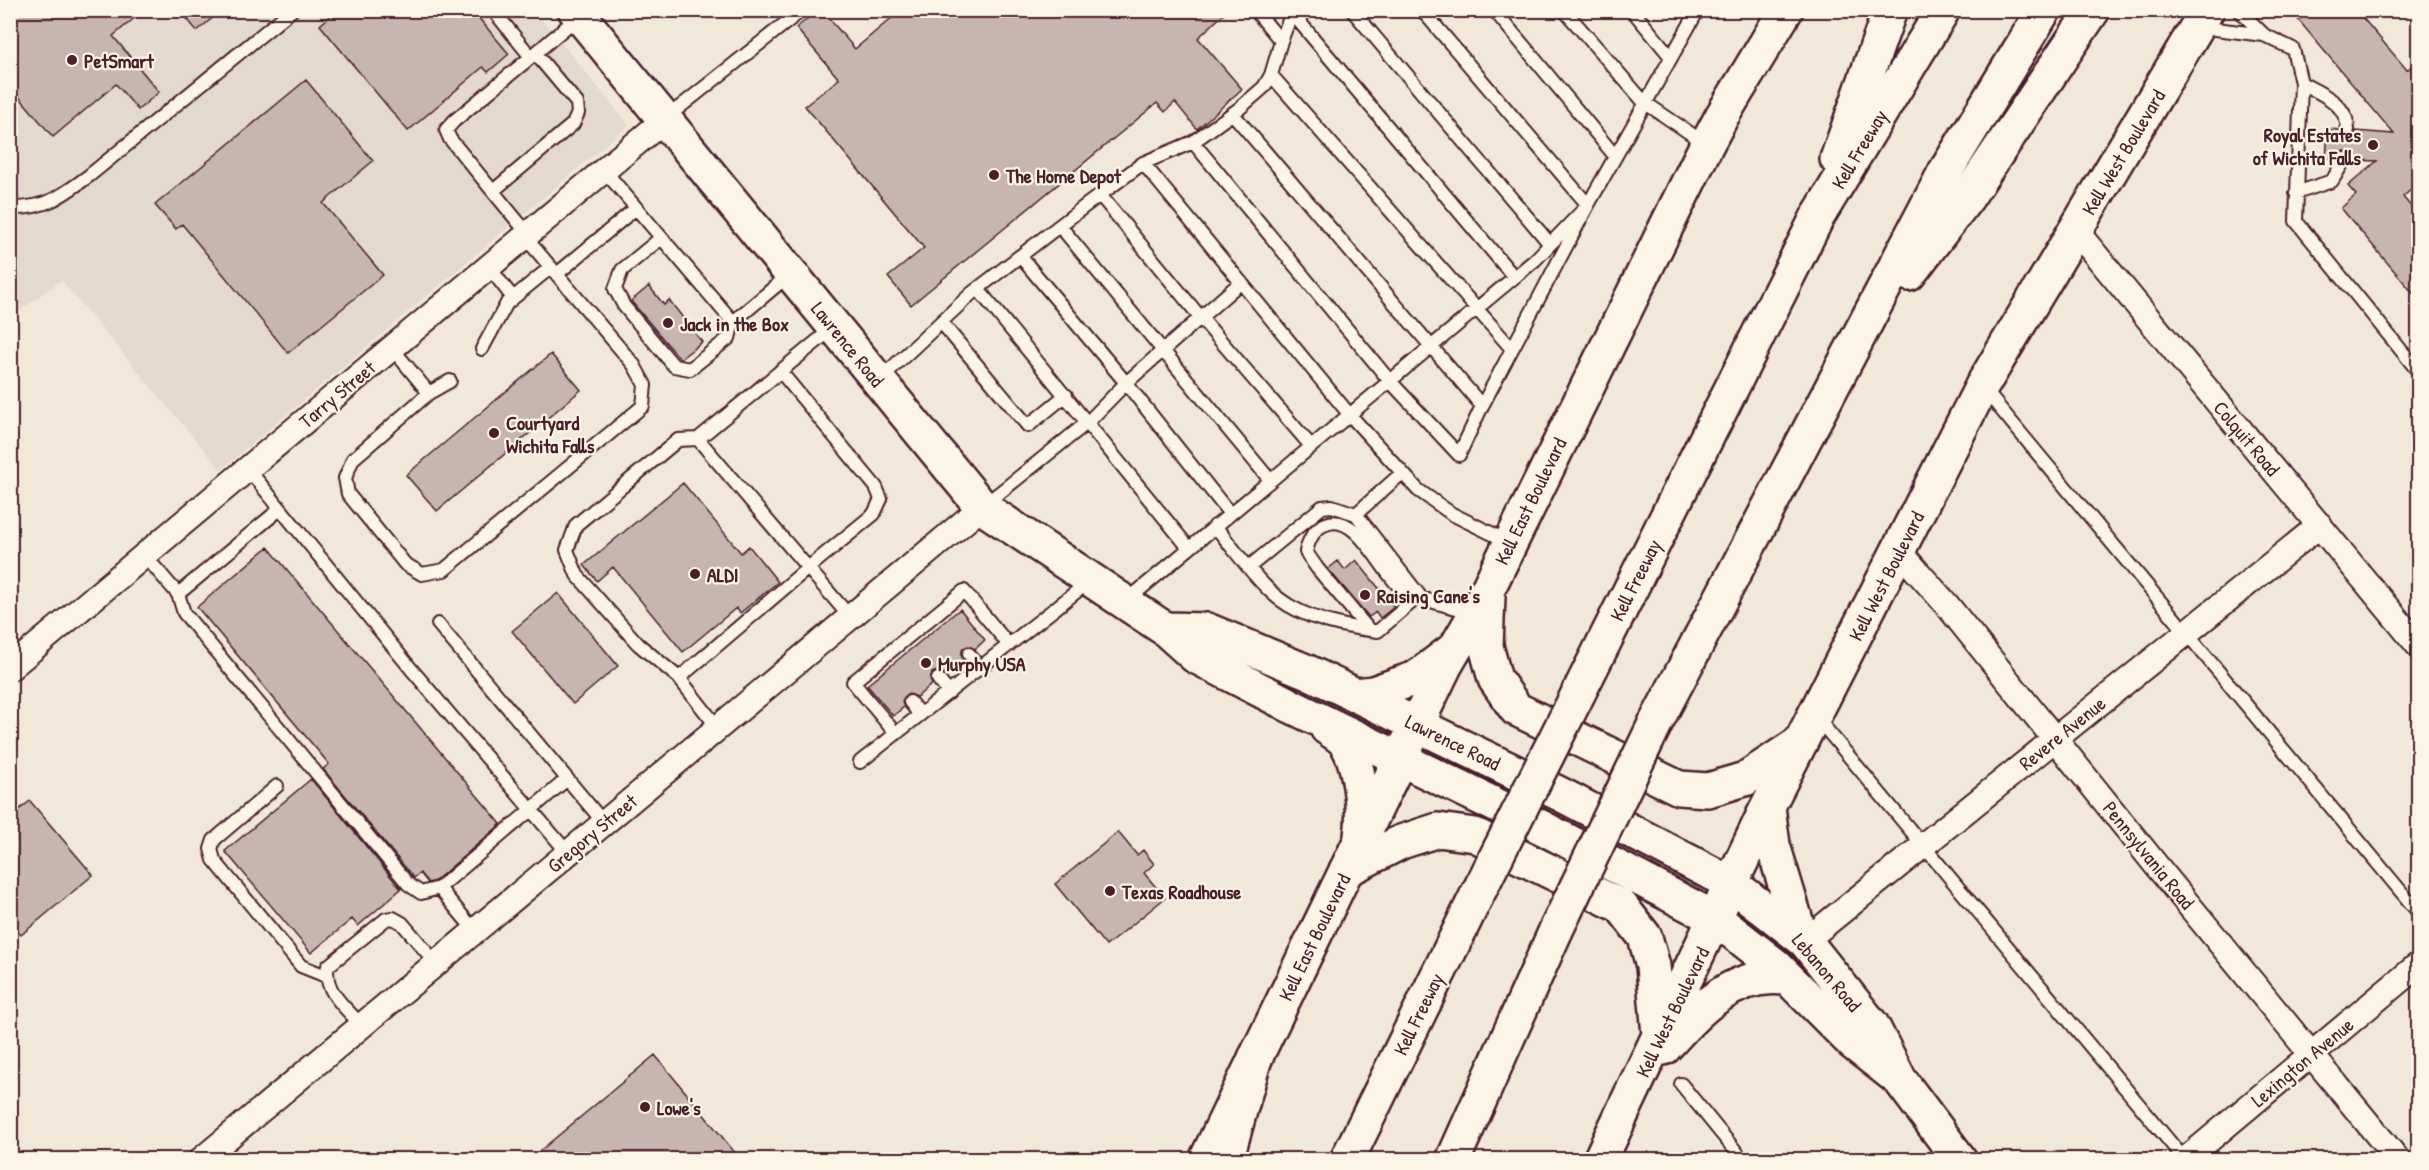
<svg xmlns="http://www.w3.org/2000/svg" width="2429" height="1170" font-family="'Patrick Hand',sans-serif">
<rect width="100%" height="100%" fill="#f1e8da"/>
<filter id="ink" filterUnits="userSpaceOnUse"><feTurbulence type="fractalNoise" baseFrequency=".0167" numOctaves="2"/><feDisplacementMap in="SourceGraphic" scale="12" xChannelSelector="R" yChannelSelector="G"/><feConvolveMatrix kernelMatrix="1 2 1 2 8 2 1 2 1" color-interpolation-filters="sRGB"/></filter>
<g filter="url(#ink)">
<path fill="#e4d9cd" d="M 10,11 L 535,11 L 629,125 L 221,470 L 61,280 L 18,312 L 11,303 Z"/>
<path fill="#c7b6af" stroke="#4a1f2b" stroke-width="1.5" d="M 10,10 L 144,10 L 113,36 L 159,92 L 138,110 L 116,84 L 53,137 L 10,86 Z
M 180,10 L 222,10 L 197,31 Z
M 337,10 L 472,10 L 509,54 L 488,72 L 483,67 L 408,131 L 320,25 Z
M 818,10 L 822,10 L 855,49 L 901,10 L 1228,10 L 1198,38 L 1242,89 L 1197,129 L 1175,102 L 1165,112 L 1157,103 L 911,305 L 888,277 L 924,248 L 805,106 L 839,79 L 796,28 Z
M 2290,10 L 2356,10 L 2407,70 L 2418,61 L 2418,183 L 2403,197 L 2418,215 L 2418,299 L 2341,208 L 2356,195 L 2348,186 L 2377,161 L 2353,160 L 2352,154 L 2346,151 L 2340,152 L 2336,159 L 2326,158 L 2328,129 L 2340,130 L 2342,136 L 2349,138 L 2354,136 L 2356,131 L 2394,134 Z
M 306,80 L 373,161 L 323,203 L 383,275 L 288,353 L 182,224 L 176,229 L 155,205 Z
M 649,286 L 664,305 L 669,300 L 702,342 L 680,359 L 631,301 Z
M 551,354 L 581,390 L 437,511 L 406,475 Z
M 683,483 L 741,553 L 749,546 L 778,582 L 740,613 L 736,608 L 683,652 L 613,567 L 597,581 L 584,565 Z
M 268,547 L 501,824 L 435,881 L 428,883 L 420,873 L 414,878 L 323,769 L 329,764 L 197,607 Z
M 1356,560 L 1394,607 L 1380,618 L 1376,612 L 1369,617 L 1328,569 L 1338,561 L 1345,570 Z
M 558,593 L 618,666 L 573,704 L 512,631 Z
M 960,609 L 985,640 L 975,649 L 968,646 L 963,648 L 961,655 L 963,659 L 945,674 L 937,671 L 932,673 L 930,680 L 932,684 L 917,697 L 909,694 L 905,696 L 902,702 L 904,707 L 893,716 L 867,685 Z
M 311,779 L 401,889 L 358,926 L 352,919 L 311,953 L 225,851 Z
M 30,801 L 93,875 L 21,935 L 10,923 L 10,817 Z
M 1118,832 L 1137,855 L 1143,850 L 1154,864 L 1144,873 L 1165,898 L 1106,946 L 1055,884 Z
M 655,1055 L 741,1160 L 529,1160 Z"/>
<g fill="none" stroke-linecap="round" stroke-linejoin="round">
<defs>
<path id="lane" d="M 493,10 L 531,57 L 454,121 L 446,130 L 450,139 L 528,234
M 1352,10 L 1550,244
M 1494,10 L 1615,156
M 1564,10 L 1644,102 L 1706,144
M 1632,10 L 1671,57
M 2239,10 L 2264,35
M 1292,13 L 1514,277
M 2199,27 L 2264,35 L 2293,49 L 2301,83 L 2296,221 L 2418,371
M 1281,41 L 1293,10
M 531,57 L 578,17
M 1271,75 L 1512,349
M 2301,83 C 2322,94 2347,103 2348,130
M 1233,114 L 1482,406
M 666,118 L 802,10
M 1193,142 L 1389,380 L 1459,455 L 1482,406 L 1588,205 L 1422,10
M 1143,163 L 1349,414 L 1418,490 L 1452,514 L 1509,542
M 604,170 L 733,322 L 789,275
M 493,191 L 573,124 L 578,113 L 577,103 L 535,53
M 2296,193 L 2332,181 L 2345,159
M 1100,195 L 1201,318 L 1311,446
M 10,208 C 46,209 63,195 90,175 L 292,10
M 1060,226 L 1270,480
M 661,238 L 622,270 L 615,289 L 624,306 L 674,366 L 690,369 L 729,338 L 733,322
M 1020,256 L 1126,383 L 1230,514
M 489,267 L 513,298
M 557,274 L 636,208
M 978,289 L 1189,548
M 941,322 L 1028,426 L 1066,395
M 392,348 L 429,393
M 482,349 L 507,303 L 551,267
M 880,379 L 972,293 L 1085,206 L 1143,163 L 1193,142 L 1240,108 L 1264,87 L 1271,75 L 1281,41 L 1255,10
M 450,381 L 429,393 L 353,459 L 345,478 L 348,494 L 405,564 L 422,574 L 444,570 L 643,406 L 645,385 L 634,365 L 525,237
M 1984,389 L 2418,912
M 698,439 L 808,568 L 874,514 L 881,499 L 876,487 L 780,371
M 248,469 L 412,670 L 568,853
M 983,506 L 1088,422 L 1126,383 L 1241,282
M 1356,514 L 1402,473
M 1215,526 C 1233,548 1250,572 1270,591 C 1297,618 1341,627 1378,631 L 1419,596
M 145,556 L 178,594 L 184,613 L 408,884 L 421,893 L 439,888
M 1249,567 L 1322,507 L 1332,506 L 1356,514 L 1419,595
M 178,594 L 280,509
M 1125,602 L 1535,260 L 1588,205 L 1698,10
M 438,624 L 604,823
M 1369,630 L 1317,568 L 1306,552 C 1308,541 1314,528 1326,524 C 1358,511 1382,575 1404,591 C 1416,599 1458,608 1475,613
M 969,654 L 980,668
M 679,678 L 808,568 L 850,617
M 938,679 L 949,693
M 910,702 L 920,715
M 1817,718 L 2185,1160
M 718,728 L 679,678 L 638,644 L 577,575 L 567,550 L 576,525 L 678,440 L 698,439 L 833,328
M 896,734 L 853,682 L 964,591 L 1009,645
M 860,762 L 1090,581
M 277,786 L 214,840 L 211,849 L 214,860 L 301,966 L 326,976
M 475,931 L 439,888 L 567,779
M 362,1026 C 347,1009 322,990 328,966 L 386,919 L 393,918 L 402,923 L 436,963
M 1681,1084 L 1743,1160"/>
<path id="street" d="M 2076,231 L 2418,645
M 1899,551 L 1947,605 L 2160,870 L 2398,1160
M 10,668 L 664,120
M 1805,941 L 2320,525
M 201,1160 L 982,507
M 2185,1160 L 2418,965"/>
<path id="secondary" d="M 575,10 L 982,507 L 1165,629 L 1195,656 L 1291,706 L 1545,829 L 1716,919 L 1775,965 L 1853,1043 L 1900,1080
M 1488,596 L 1486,646 L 1495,679 L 1516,709 L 1679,788 L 1708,790 L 1745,779 L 1801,742
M 1165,629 L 1207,630 L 1308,672 L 1562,795 L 1732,884 L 1805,941 L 1872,1025 L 1900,1080 L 1960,1160
M 1356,695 L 1373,693 L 1416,678 L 1450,652
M 1327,728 C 1333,732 1342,737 1346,743 C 1360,764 1365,812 1361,836
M 1768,807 L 1773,845 L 1801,937
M 1346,870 L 1401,842 L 1438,830 L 1475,835 L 1621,906 L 1645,937 L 1653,966 L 1659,1035
M 1664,1048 C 1697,1011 1735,969 1789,979
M 1206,1160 L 1445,666 L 1476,613 L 1707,144 L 1722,116 L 1786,10
M 1600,1160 L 1764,814 L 1982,386 L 2207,10"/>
<path id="highway" d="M 1837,159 L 1890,10
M 1909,274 L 1967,198 L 2093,10
M 1579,692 L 1818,216 L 1943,10
M 1655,724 L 1945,172 L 2044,10
M 1226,1160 L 1255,1058
M 1347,1160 L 1478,893
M 1453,1160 L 1556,930"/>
</defs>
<use href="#lane" stroke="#4a1f2b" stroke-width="16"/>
<use href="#street" stroke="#4a1f2b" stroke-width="28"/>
<use href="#secondary" stroke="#4a1f2b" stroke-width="38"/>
<use href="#highway" stroke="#4a1f2b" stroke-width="38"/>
<use href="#lane" stroke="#fcf5e5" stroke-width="12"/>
<use href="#street" stroke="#fcf5e5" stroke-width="24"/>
<use href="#secondary" stroke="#fcf5e5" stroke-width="33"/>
<use href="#highway" stroke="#fcf5e5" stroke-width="33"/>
<defs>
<path id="highway-bridge" d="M 1478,893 L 1579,692
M 1556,930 L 1655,724"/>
</defs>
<use href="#highway-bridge" stroke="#4a1f2b" stroke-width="38" stroke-linecap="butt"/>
<use href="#highway-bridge" stroke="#fcf5e5" stroke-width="33"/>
</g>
</g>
<g fill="#4a1f2b" stroke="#fcf5e5" stroke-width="2">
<circle cx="72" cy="60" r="6"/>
<circle cx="2373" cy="145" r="6"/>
<circle cx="994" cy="175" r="6"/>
<circle cx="668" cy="323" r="6"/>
<circle cx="494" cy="433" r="6"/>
<circle cx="695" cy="574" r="6"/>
<circle cx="1365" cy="595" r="6"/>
<circle cx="926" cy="663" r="6"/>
<circle cx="1110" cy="891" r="6"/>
<circle cx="645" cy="1107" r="6"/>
</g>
<g text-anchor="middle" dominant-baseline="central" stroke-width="4.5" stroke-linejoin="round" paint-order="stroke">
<g font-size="20" font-weight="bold" fill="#4a1f2b" stroke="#fcf5e5" text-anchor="start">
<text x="84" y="60">PetSmart</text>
<text x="2361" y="134" text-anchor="end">Royal Estates<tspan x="2361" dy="23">of Wichita Falls</tspan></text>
<text x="1006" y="175">The Home Depot</text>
<text x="680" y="323">Jack in the Box</text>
<text x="506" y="422">Courtyard<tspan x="506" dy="23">Wichita Falls</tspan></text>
<text x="707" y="574">ALDI</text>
<text x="1377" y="595">Raising Cane's</text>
<text x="938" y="663">Murphy USA</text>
<text x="1122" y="891">Texas Roadhouse</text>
<text x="657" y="1107">Lowe's</text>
</g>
<g font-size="20" fill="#4a1f2b" stroke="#fcf5e5">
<text transform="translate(1859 149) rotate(-59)">Kell Freeway</text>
<text transform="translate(2123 152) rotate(-59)">Kell West Boulevard</text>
<text transform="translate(848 344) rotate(51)">Lawrence Road</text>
<text transform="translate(337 394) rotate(-40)">Tarry Street</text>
<text transform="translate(2247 438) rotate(50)">Colquit Road</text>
<text transform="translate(1530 501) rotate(-64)">Kell East Boulevard</text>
<text transform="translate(1886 576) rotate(-63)">Kell West Boulevard</text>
<text transform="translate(1635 580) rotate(-63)">Kell Freeway</text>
<text transform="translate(2062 733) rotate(-39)">Revere Avenue</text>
<text transform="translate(1453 742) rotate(26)">Lawrence Road</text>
<text transform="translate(592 833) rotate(-40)">Gregory Street</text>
<text transform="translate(2149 855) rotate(51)">Pennsylvania Road</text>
<text transform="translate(1314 937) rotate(-64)">Kell East Boulevard</text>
<text transform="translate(1827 972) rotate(50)">Lebanon Road</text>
<text transform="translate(1672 1012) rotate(-64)">Kell West Boulevard</text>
<text transform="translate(1418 1014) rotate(-64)">Kell Freeway</text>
<text transform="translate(2302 1062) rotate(-40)">Lexington Avenue</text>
</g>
</g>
<rect width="2429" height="1170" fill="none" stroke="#fcf5e5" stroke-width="36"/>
<rect x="18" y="18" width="2393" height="1134" fill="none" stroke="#4a1f2b" stroke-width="2" filter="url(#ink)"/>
</svg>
